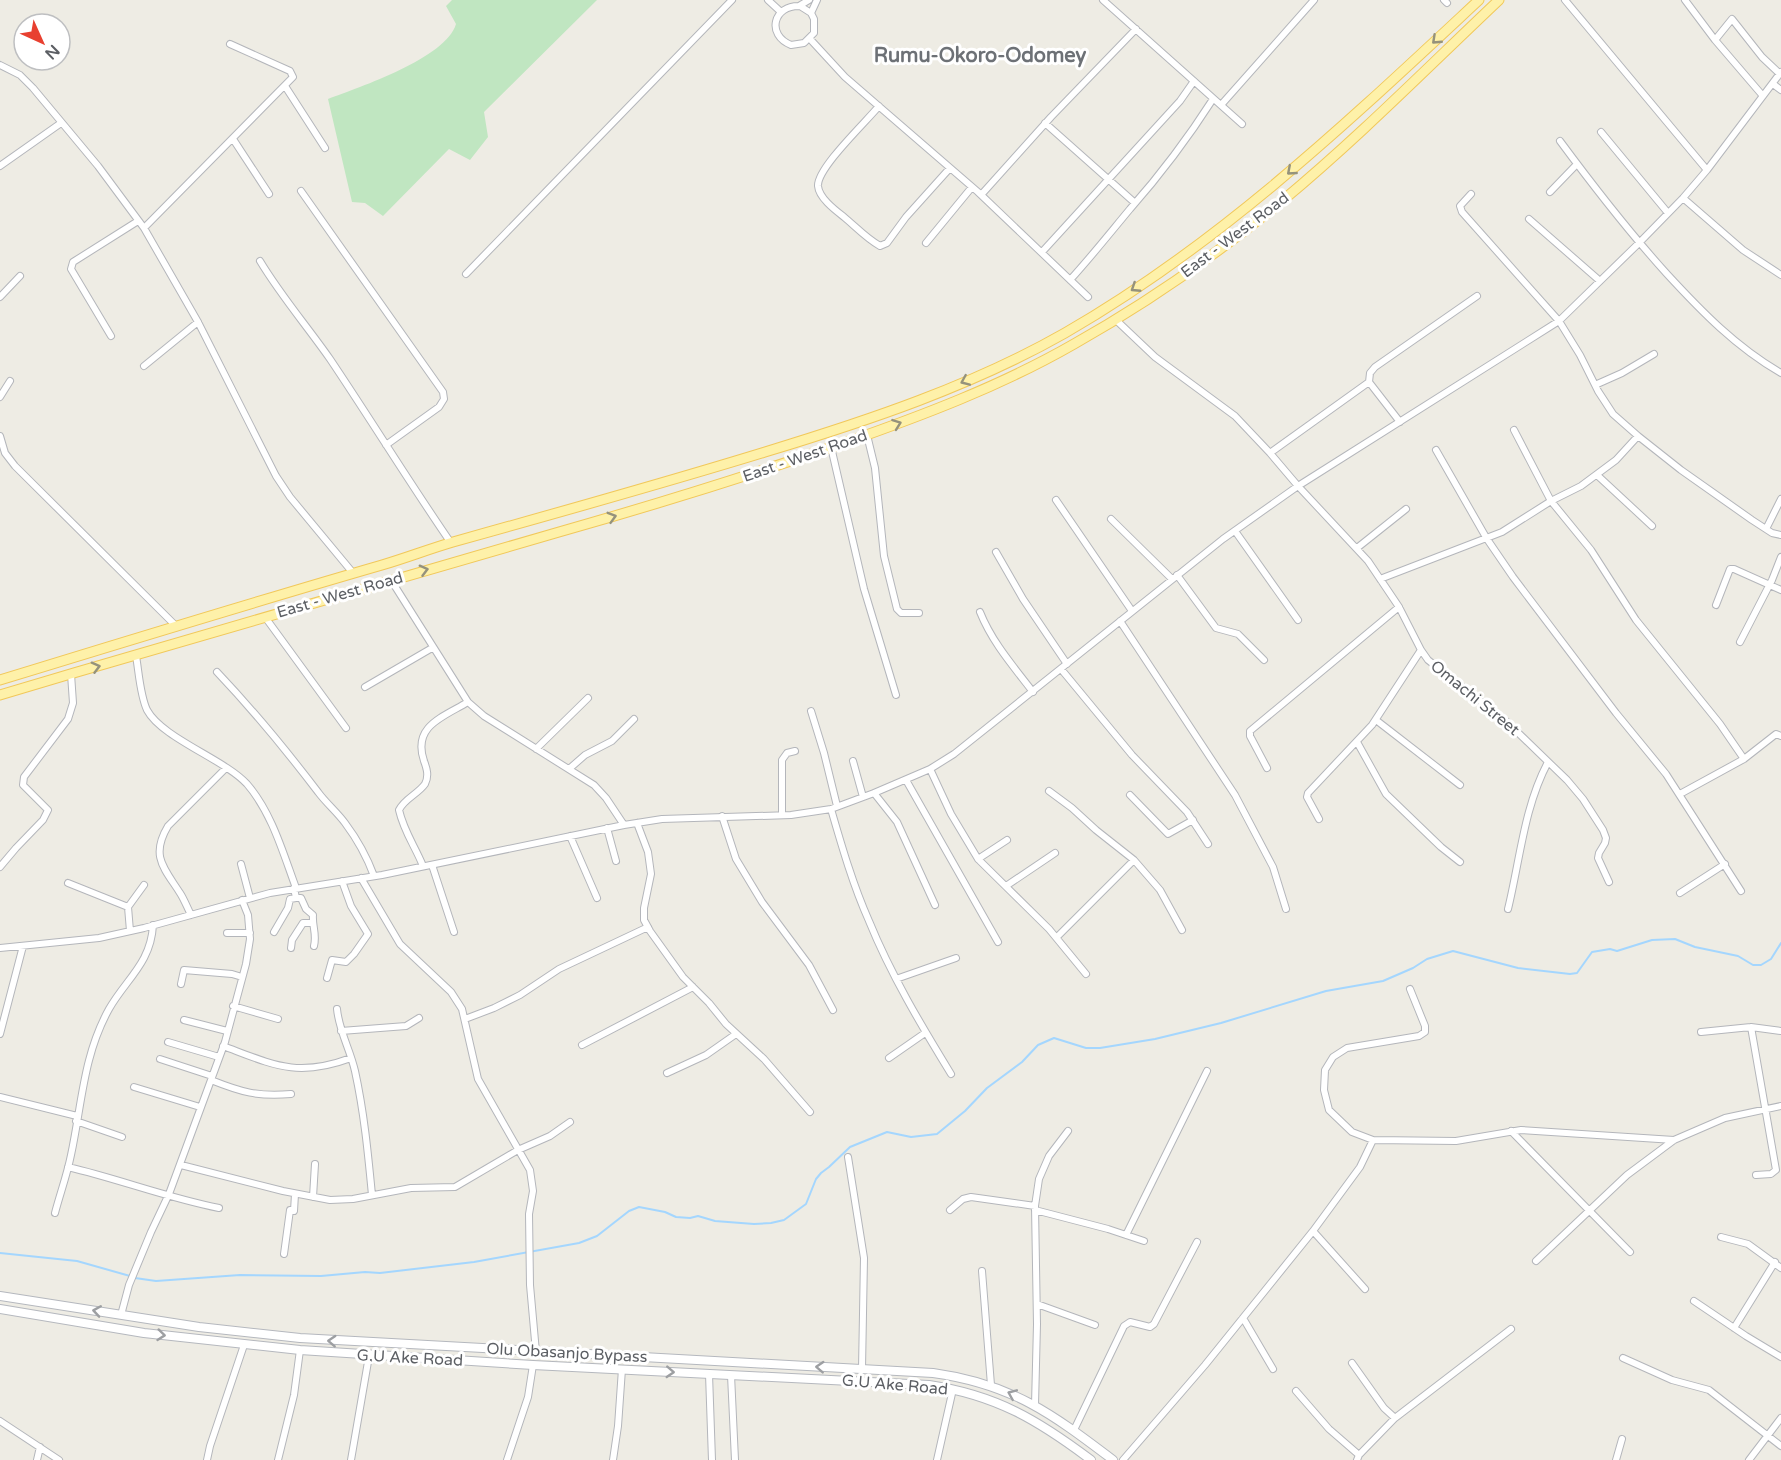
<svg xmlns="http://www.w3.org/2000/svg" width="1781" height="1460" font-family="'Varela Round',sans-serif">
<rect width="100%" height="100%" fill="#eeece4"/>
<path fill="#c0e6c1" d="M 452,0 L 597,0 L 484,112 L 488,137 L 470,160 L 449,149 L 383,216 L 365,203 L 352,202 L 328,99 C 360,87 446,58 456,24 L 446,6 Z"/>
<g fill="none" stroke-linecap="round" stroke-linejoin="round">
<path stroke="#a4d6fe" stroke-width="2" d="M 0,1253 L 77,1261 L 130,1276
M 135,1278 L 156,1281 L 240,1275 L 321,1276 L 365,1272 L 380,1273 L 474,1262 L 579,1243 L 597,1236 L 629,1211 L 639,1207 L 665,1212 L 676,1217 L 690,1218 L 698,1216 L 715,1221 L 754,1224 L 771,1223 L 784,1220 L 806,1204 L 816,1179 L 821,1173 L 829,1167 L 850,1147 L 887,1132 L 911,1137 L 937,1134 L 965,1111 L 987,1088 L 1022,1062 L 1038,1045 L 1054,1038 L 1086,1048 L 1100,1048 L 1155,1039 L 1221,1023 L 1326,991 L 1383,981 L 1413,968 L 1427,959 L 1453,951 L 1518,968 L 1570,974 L 1577,973 L 1592,952 L 1610,949 L 1617,951 L 1652,940 L 1675,939 L 1695,947 L 1738,956 L 1753,965 L 1761,965 L 1771,959 L 1781,943"/>
<defs>
<path id="minor" d="M 768,0 L 781,12
M 1103,0 L 1242,124
M 1444,0 L 1447,3
M 1565,0 L 1707,170
M 1685,0 L 1715,40 L 1763,96
M 799,6 L 809,0
M 811,13 L 800,6 C 773,5 766,35 791,45 L 804,43 L 814,33 L 814,19 L 811,13 L 817,0
M 810,39 L 845,77 L 978,192 L 1088,297
M 1715,40 L 1732,19 L 1762,57 L 1780,74
M 0,65 L 20,75 L 33,88 L 98,166 L 144,228 L 198,322 L 276,476 L 290,497 L 353,573
M 1773,84 L 1781,90
M 285,86 L 325,148
M 1221,105 L 1314,0
M 879,106 C 866,122 817,168 818,186 C 819,198 835,210 844,217 C 856,227 867,239 880,246 L 887,243 L 906,217 L 950,168
M 1045,123 L 1135,203
M 1601,132 L 1668,213
M 233,139 L 269,194
M 1560,141 C 1594,187 1629,232 1667,274 C 1702,312 1736,347 1781,373
M 0,166 L 61,123
M 301,191 L 443,392 L 444,399 L 439,407 L 386,445
M 1550,192 L 1577,164
M 1471,194 L 1460,206 L 1462,212 L 1559,321 L 1580,355 L 1598,391 L 1613,414 L 1638,436 L 1681,470 L 1752,520 L 1772,533 L 1781,535
M 981,195 L 1051,117 L 1136,29
M 1683,198 L 1743,250 L 1781,275
M 1529,219 L 1600,281
M 144,228 L 293,77 L 290,71 L 230,44
M 926,243 L 972,187
M 1042,252 L 1180,101 L 1194,81
M 260,261 C 281,296 307,326 330,359 C 371,420 409,482 451,543
M 466,274 L 732,0
M 1070,280 C 1091,257 1110,233 1130,209 C 1161,174 1188,138 1213,99
M 0,297 L 20,276
M 1116,320 L 1155,357 L 1235,416 L 1270,453 L 1298,486 L 1368,561 L 1399,607 L 1421,650 L 1428,660 L 1507,722 L 1567,780 L 1583,799 L 1603,830 L 1606,838 L 1605,843 L 1599,853 L 1598,858 L 1609,882
M 111,336 L 71,269 L 73,262 L 138,221
M 144,366 L 198,322
M 1595,385 L 1622,373 L 1654,354
M 0,397 L 10,381
M 1400,422 L 1369,382 L 1370,373 L 1375,367 L 1477,296
M 1514,430 L 1551,501 L 1591,550 L 1636,620 L 1720,724 L 1744,759
M 867,435 L 875,468 L 884,556 L 897,609 L 901,613 L 919,613
M 0,436 L 5,453 L 15,466 L 177,627
M 831,447 L 864,589 L 896,695
M 1436,450 L 1487,539 L 1513,577 L 1616,713 L 1666,774 L 1741,891
M 1270,453 L 1369,382
M 1597,475 L 1652,526
M 1056,500 L 1132,611
M 1111,519 L 1172,579
M 1766,529 L 1781,499
M 1235,531 L 1298,620
M 1357,548 L 1406,509
M 996,552 L 1023,599 L 1067,664
M 1177,575 L 1216,628 L 1238,634 L 1264,660
M 1380,579 L 1502,532 L 1551,501 L 1581,486 L 1616,460 L 1638,436
M 391,580 L 468,702 L 484,716 L 594,785 L 606,798 L 624,825
M 1716,605 L 1730,569 L 1734,569 L 1781,590
M 980,612 C 992,642 1013,666 1033,692
M 265,617 L 346,728
M 1120,621 L 1235,795 L 1273,867 L 1286,909
M 1740,642 L 1772,580 L 1781,557
M 136,656 C 139,673 140,695 147,710 C 162,738 224,759 247,784 C 272,813 283,853 296,888
M 1061,669 L 1132,755 L 1187,812 L 1208,844
M 217,672 C 253,710 286,750 318,792 C 326,803 337,812 345,823 C 357,839 367,857 374,876
M 365,687 L 432,648
M 811,711 L 824,753 L 837,806
M 1376,720 L 1460,785
M 1357,742 L 1386,794 L 1441,847 L 1460,862
M 536,749 L 588,698
M 853,761 L 863,797
M 1267,768 L 1250,736 L 1250,731 L 1399,607
M 569,769 L 585,755 L 612,741 L 634,719
M 930,769 L 951,814 L 978,859 L 1049,929 L 1086,974
M 906,780 L 998,942
M 1049,791 L 1072,808 L 1096,830 L 1134,860 L 1160,890 L 1182,930
M 874,793 L 897,822 L 935,905
M 1680,794 L 1744,759 L 1776,734 L 1781,736
M 1130,795 L 1168,834 L 1193,820
M 831,809 C 842,847 853,885 869,921 C 891,975 921,1025 951,1074
M 782,815 L 782,760 L 787,753 L 795,751
M 722,816 L 736,859 L 762,902 L 809,965 L 833,1010
M 1319,819 L 1307,797 L 1308,793 L 1372,725 L 1421,650
M 637,823 L 648,852 L 651,874 L 644,908 L 644,920 L 650,931 L 683,977 L 709,1003 L 726,1024 L 764,1059 L 810,1112
M 607,828 L 616,861
M 570,836 L 597,898
M 978,859 L 1007,840
M 241,864 L 250,898
M 432,865 L 454,932
M 423,866 C 415,846 404,832 399,810 C 404,799 418,794 425,784 C 429,776 427,769 424,761 C 412,726 443,717 468,702
M 0,867 L 16,848 L 43,820 L 48,810 L 23,785 L 24,777 L 68,719 L 73,703 L 71,674
M 361,878 L 400,944 L 451,992 L 462,1009 L 478,1079 L 530,1170 L 533,1191 L 529,1214 L 530,1285 L 536,1352
M 68,883 L 128,907
M 1006,886 L 1055,853
M 294,888 L 296,898 L 301,898 L 306,909 L 313,915 C 312,926 317,934 314,946
M 1680,893 L 1725,864
M 1508,909 C 1520,860 1524,807 1548,762
M 191,915 C 187,907 184,899 180,893 C 164,868 150,856 168,826 L 226,768
M 130,931 L 128,907 L 144,885
M 274,932 L 288,908 L 290,899 L 296,898
M 227,933 L 250,933
M 1057,937 L 1134,860
M 0,948 L 99,938 L 144,928 L 270,893 L 382,875 L 624,825 L 662,819 L 791,815 L 831,809 L 874,793 L 930,769 L 954,754 L 1223,539 L 1298,486 L 1559,321 L 1639,243 L 1683,198 L 1707,170 L 1781,72
M 291,948 L 292,940 L 303,923 L 312,923
M 327,978 L 332,960 L 346,962 L 354,954 L 368,934 L 351,906 L 342,881
M 896,979 L 956,958
M 181,984 L 184,970 L 232,974 L 242,977
M 233,1006 L 278,1019
M 337,1009 C 339,1031 350,1049 355,1071 C 364,1112 368,1153 372,1195
M 465,1019 L 494,1008 L 520,995 L 559,969 L 648,927
M 184,1020 L 227,1031
M 1751,1027 L 1776,1170 L 1771,1174 L 1756,1175
M 341,1031 L 406,1026 L 419,1018
M 1701,1032 L 1751,1027 L 1781,1031
M 0,1034 L 23,946
M 168,1042 L 219,1057
M 582,1045 L 693,987
M 223,1046 C 274,1065 297,1078 351,1058
M 889,1058 L 925,1033
M 160,1059 L 212,1076
M 667,1073 L 706,1055 L 736,1034
M 211,1080 C 241,1092 258,1097 291,1094
M 134,1087 L 200,1107
M 0,1097 L 77,1116
M 76,1121 L 122,1137
M 1511,1131 L 1630,1252
M 1373,1140 L 1456,1141 L 1521,1130 L 1674,1140
M 848,1157 L 864,1258 L 862,1369
M 181,1165 L 283,1191 L 330,1200 L 353,1199 L 411,1188 L 455,1187 L 518,1150 L 550,1136 L 570,1122
M 68,1167 C 119,1179 168,1198 219,1208
M 313,1197 L 315,1164
M 950,1210 L 963,1199 L 971,1197 L 1035,1206
M 1035,1210 L 1108,1229 L 1144,1241
M 55,1213 C 60,1194 67,1175 71,1155 C 82,1104 83,1056 109,1009 C 126,979 151,963 153,925
M 1313,1231 L 1360,1167 L 1373,1140 L 1352,1132 L 1329,1110 L 1324,1090 L 1325,1070 L 1333,1057 L 1347,1048 L 1419,1036 L 1425,1032 L 1425,1026 L 1410,989
M 1126,1235 L 1207,1071
M 1721,1237 L 1748,1244 L 1781,1268
M 284,1254 L 290,1210 L 294,1211 L 295,1194
M 1536,1261 L 1627,1175 L 1674,1140 L 1725,1118 L 1781,1106
M 982,1271 L 991,1385
M 1694,1301 L 1746,1336 L 1781,1357
M 1037,1304 L 1095,1325
M 121,1315 L 129,1285 L 151,1232 L 169,1194 L 225,1042 L 246,964 L 250,939 L 248,915 L 242,900
M 1243,1318 L 1273,1369
M 1734,1328 L 1775,1262
M 1623,1358 L 1672,1380 L 1709,1390 L 1781,1446
M 1352,1363 L 1384,1408 L 1395,1418
M 709,1374 L 712,1460
M 731,1375 L 735,1460
M 1296,1391 L 1329,1429 L 1359,1455
M 1035,1405 L 1037,1324 L 1035,1206 L 1039,1179 L 1049,1156 L 1068,1131
M 0,1421 L 59,1460
M 1074,1430 L 1124,1326 L 1130,1322 L 1150,1327 L 1154,1324 L 1197,1242
M 37,1460 L 40,1447
M 207,1460 L 210,1446 L 244,1345
M 278,1460 L 294,1395 L 300,1350
M 351,1460 L 369,1356
M 507,1460 L 528,1397 L 533,1365
M 613,1460 L 618,1426 L 622,1369
M 937,1460 L 953,1389
M 1123,1460 L 1205,1365 L 1313,1231 L 1365,1289
M 1357,1460 L 1359,1455 L 1395,1418 L 1511,1329
M 1616,1460 L 1622,1439
M 1749,1460 L 1781,1418"/>
<path id="secondary" d="M 0,1296 L 199,1327 L 300,1338 L 933,1373 C 1012,1384 1051,1413 1113,1460
M 0,1309 L 144,1333 L 300,1350 L 533,1365 L 929,1385 C 996,1395 1038,1420 1091,1460"/>
<path id="primary" d="M 0,680 C 127,641 254,602 382,565 C 406,558 429,549 453,542 C 557,513 661,484 765,452 C 867,421 972,386 1065,333 C 1220,244 1349,121 1479,0
M 0,695 C 186,639 373,586 559,532 C 654,505 748,476 841,444 C 921,416 1001,386 1074,344 C 1147,303 1217,254 1282,201 C 1358,138 1428,67 1499,0"/>
</defs>
<use href="#minor" stroke="#b4b6bb" stroke-width="8"/>
<use href="#secondary" stroke="#b5b8be" stroke-width="10"/>
<use href="#primary" stroke="#f1c85a" stroke-width="11"/>
<use href="#minor" stroke="#fff" stroke-width="6"/>
<use href="#secondary" stroke="#fff" stroke-width="8"/>
<use href="#primary" stroke="#fef1a9" stroke-width="9"/>
</g>
<defs><path id="oneway-chevron" d="M-2-3.5L2.5 0L-2 3.5" fill="none" stroke-width="1.6" stroke-linecap="round" stroke-linejoin="round" transform="scale(1.5)"/></defs>
<g stroke="#95927c">
<use href="#oneway-chevron" transform="translate(1436 40) rotate(137)"/>
<use href="#oneway-chevron" transform="translate(1291 171) rotate(139)"/>
<use href="#oneway-chevron" transform="translate(1135 288) rotate(147)"/>
<use href="#oneway-chevron" transform="translate(965 381) rotate(157)"/>
<use href="#oneway-chevron" transform="translate(897 424) rotate(-20)"/>
<use href="#oneway-chevron" transform="translate(612 517) rotate(-16)"/>
<use href="#oneway-chevron" transform="translate(424 570) rotate(-15)"/>
<use href="#oneway-chevron" transform="translate(96 667) rotate(-15)"/>
</g>
<g stroke="#9d9fa2">
<use href="#oneway-chevron" transform="translate(97 1311) rotate(-171)"/>
<use href="#oneway-chevron" transform="translate(161 1335) rotate(6)"/>
<use href="#oneway-chevron" transform="translate(332 1341) rotate(-177)"/>
<use href="#oneway-chevron" transform="translate(820 1367) rotate(-177)"/>
<use href="#oneway-chevron" transform="translate(670 1372) rotate(3)"/>
<use href="#oneway-chevron" transform="translate(1012 1394) rotate(-157)"/>
</g>
<g text-anchor="middle" dominant-baseline="central" stroke-width="6" stroke-linejoin="round" paint-order="stroke">
<g font-size="16" fill="#5c5f64" stroke="#fff">
<text transform="translate(1235 235) rotate(-37)">East - West Road</text>
<text transform="translate(805 456) rotate(-19)">East - West Road</text>
<text transform="translate(340 595) rotate(-16)">East - West Road</text>
<text transform="translate(1475 698) rotate(39)">Omachi Street</text>
<text transform="translate(567 1353) rotate(3)">Olu Obasanjo Bypass</text>
<text transform="translate(410 1358) rotate(3)">G.U Ake Road</text>
<text transform="translate(895 1385) rotate(5)">G.U Ake Road</text>
</g>
<g font-size="20" font-weight="bold" fill="#6d7176" stroke="#fff">
<text x="980" y="56">Rumu-Okoro-Odomey</text>
</g>
</g>
<g transform="translate(42 42) rotate(135)"><circle r="28" fill="#ffffff" stroke="#bebfc1" stroke-width="1.5"/>
<path d="M0-4.5L10 22L0 15L-10 22Z" fill="#e84030"/>
<text y="-9" font-size="16" font-weight="bold" text-anchor="middle" fill="#5c5f64">N</text>
</g>
</svg>
